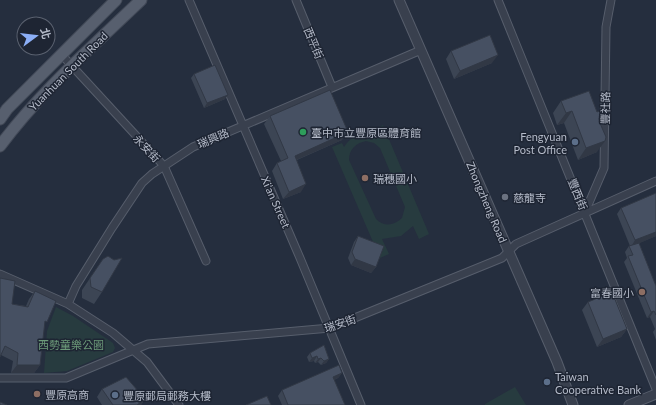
<svg xmlns="http://www.w3.org/2000/svg" width="656" height="405" font-family="Lato,'Noto Sans TC',sans-serif">
<rect width="100%" height="100%" fill="#252e3e"/>
<path fill="#273b3f" fill-rule="evenodd" d="M 383,125 L 429,234 L 419,239 L 413,226 L 401,236 L 382,239 L 389,254 L 380,258 L 332,147 L 342,143 L 344,147 C 351,136 362,132 375,135 L 373,130 ZM 366,141 L 374,143 L 380,148 L 405,207 L 402,218 C 394,226 384,227 376,219 L 349,160 C 349,149 356,143 366,141 Z
M 56,307 L 73,316 L 113,343 L 115,348 L 113,352 L 67,371 L 44,373 L 47,331 Z
M 515,387 L 526,405 L 485,405 L 485,404 Z"/>
<g fill="none" stroke-linecap="round" stroke-linejoin="round">
<defs>
<path id="minor" d="M 189,0 L 300,258 L 361,405
M 296,0 L 332,87
M 498,0 L 656,389
M 61,54 L 164,166 L 206,261
M 585,212 L 604,168 L 606,27 L 611,0
M 0,274 L 68,304 L 113,333 L 147,362 L 179,405
M 68,304 L 76,286 L 112,228 L 142,183 L 152,174 L 193,147 L 421,50
M 0,378 L 66,378 L 148,344 L 330,328 L 502,258 L 516,244 L 656,181"/>
<path id="tertiary" d="M 399,0 L 557,362 L 573,405
M 629,405 L 656,394"/>
<path id="primary" d="M 0,119 L 7,109 L 116,0
M 0,146 C 40,92 92,47 141,0"/>
</defs>
<use href="#minor" stroke="#575e6c" stroke-width="9"/>
<use href="#tertiary" stroke="#575e6c" stroke-width="11"/>
<use href="#primary" stroke="#424957" stroke-width="13"/>
<use href="#minor" stroke="#39404e" stroke-width="7"/>
<use href="#tertiary" stroke="#39404e" stroke-width="9"/>
<use href="#primary" stroke="#575f6e" stroke-width="11"/>
</g>
<path fill="#3c4554" d="M 451,51 L 492,63 L 454,79 L 446,59 Z
M 194,74 L 225,99 L 204,108 L 191,78 Z
M 561,101 L 597,112 L 602,120 L 600,123 L 597,152 L 578,160 L 564,123 L 557,125 L 553,113 Z
M 270,116 L 342,140 L 297,160 L 301,192 L 283,199 L 272,171 L 277,163 L 281,161 L 264,124 Z
M 621,208 L 656,236 L 639,243 L 656,286 L 656,340 L 653,332 L 655,329 L 650,317 L 647,318 L 624,262 L 627,258 L 625,252 L 629,246 L 630,246 L 617,214 Z
M 358,236 L 376,267 L 371,273 L 351,265 L 348,258 L 354,242 Z
M 103,259 L 102,292 L 94,304 L 82,298 L 82,290 Z
M 35,291 L 44,326 L 40,365 L 34,373 L 11,373 L 13,361 L 1,355 L 12,304 L 26,306 L 29,299 Z
M 588,302 L 627,329 L 621,337 L 597,347 L 582,310 Z
M 310,353 L 329,359 L 326,363 L 321,365 L 318,362 L 315,363 L 314,361 L 309,362 L 307,357 Z
M 342,373 L 338,378 L 334,380 L 345,405 L 282,405 L 278,396 L 282,390 Z
M 102,389 L 145,399 L 141,405 L 102,405 L 97,397 Z"/>
<path fill="#313845" d="M 498,55 L 492,63 L 454,79 L 460,71 Z
M 228,95 L 225,99 L 204,108 L 207,103 Z
M 572,111 L 564,123 L 557,125 L 566,113 Z
M 348,132 L 342,140 L 289,163 L 295,156 Z
M 605,141 L 597,152 L 578,160 L 586,148 Z
M 306,184 L 301,192 L 283,199 L 289,192 Z
M 656,232 L 656,236 L 631,247 L 635,240 Z
M 355,259 L 376,267 L 371,273 L 351,265 Z
M 654,311 L 650,317 L 647,318 L 651,312 Z
M 627,329 L 621,337 L 597,347 L 603,339 Z
M 317,356 L 314,361 L 309,362 L 312,358 Z
M 321,358 L 318,362 L 315,363 L 318,359 Z
M 329,359 L 326,363 L 321,365 L 324,361 Z
M 17,365 L 40,365 L 34,373 L 11,373 Z
M 342,373 L 338,378 L 329,382 L 333,377 Z
M 145,399 L 141,405 L 137,405 Z"/>
<path fill="#465062" stroke="#313845" d="M 490,35 L 498,55 L 460,71 L 451,51 Z
M 215,65 L 228,95 L 207,103 L 194,74 Z
M 330,90 L 348,132 L 295,156 L 306,184 L 289,192 L 277,163 L 288,158 L 270,116 Z
M 589,91 L 597,112 L 599,111 L 602,120 L 599,121 L 606,137 L 605,141 L 586,148 L 572,111 L 566,113 L 561,101 Z
M 656,193 L 656,232 L 635,240 L 621,208 Z
M 358,236 L 384,246 L 376,267 L 355,259 L 352,252 Z
M 639,243 L 656,286 L 656,315 L 654,311 L 651,312 L 628,256 L 633,255 L 629,246 Z
M 108,256 L 114,260 L 122,258 L 102,292 L 91,287 L 90,278 L 103,259 Z
M 0,278 L 15,281 L 12,304 L 28,307 L 35,291 L 56,301 L 47,322 L 45,321 L 40,365 L 17,365 L 18,353 L 5,346 L 0,357 Z
M 612,292 L 627,329 L 603,339 L 588,302 Z
M 324,345 L 329,359 L 324,361 L 321,358 L 318,359 L 317,356 L 312,358 L 310,353 Z
M 339,365 L 342,373 L 333,377 L 345,405 L 288,405 L 282,390 Z
M 126,377 L 145,399 L 137,405 L 113,405 L 102,389 Z
M 267,396 L 271,405 L 246,405 Z
M 0,402 L 7,405 L 0,405 Z"/>
<circle fill="#2e9e5b" stroke="#1e2533" stroke-width="1.5" cx="303" cy="132" r="4"/>
<g fill="#5c6f8a" stroke="#1e2533" stroke-width="1.5">
<circle cx="575" cy="142" r="4"/>
<circle cx="547" cy="382" r="4"/>
<circle cx="115" cy="395" r="4"/>
</g>
<g fill="#8d6e63" stroke="#1e2533" stroke-width="1.5">
<circle cx="365" cy="178" r="4"/>
<circle cx="642" cy="292" r="4"/>
<circle cx="37" cy="394" r="4"/>
</g>
<circle fill="#6b7280" stroke="#1e2533" stroke-width="1.5" cx="505" cy="197" r="4"/>
<g text-anchor="middle" dominant-baseline="central" stroke-width="3" stroke-linejoin="round" paint-order="stroke">
<g font-size="11" fill="#b5bbc9" stroke="#1e2533">
<text transform="translate(314 43) rotate(67)">西平街</text>
<text transform="translate(68 71) rotate(-45)">Yuanhuan South Road</text>
<text transform="translate(605 108) rotate(-89)">豐社路</text>
<text transform="translate(213 138) rotate(-23)">瑞興路</text>
<text transform="translate(147 148) rotate(47)">永安街</text>
<text transform="translate(578 194) rotate(68)">豐西街</text>
<text transform="translate(276 202) rotate(66)">Xi’an Street</text>
<text transform="translate(487 202) rotate(67)">Zhongzheng Road</text>
<text transform="translate(340 323) rotate(-18)">瑞安街</text>
</g>
<g font-size="11" fill="#b5bbc9" stroke="#1e2533" text-anchor="start">
<text x="311" y="132">臺中市立豐原區體育館</text>
<text x="567" y="136" text-anchor="end">Fengyuan<tspan x="567" dy="13">Post Office</tspan></text>
<text x="373" y="178">瑞穗國小</text>
<text x="513" y="197">慈龍寺</text>
<text x="634" y="292" text-anchor="end">富春國小</text>
<text x="555" y="376">Taiwan<tspan x="555" dy="13">Cooperative Bank</tspan></text>
<text x="45" y="394">豐原高商</text>
<text x="123" y="395">豐原郵局郵務大樓</text>
</g>
<g font-size="11" fill="#6c9a79" stroke="#1e2533">
<text x="71" y="344">西勢童樂公園</text>
</g>
</g>
<g transform="translate(36 36) rotate(75)"><circle r="19" fill="#1e2533" stroke="#5a616f"/>
<path d="M0-3L7 15L0 10L-7 15Z" fill="#8caff7"/>
<text y="-6" font-size="11" font-weight="bold" text-anchor="middle" fill="#b5bbc9">北</text>
</g>
</svg>
